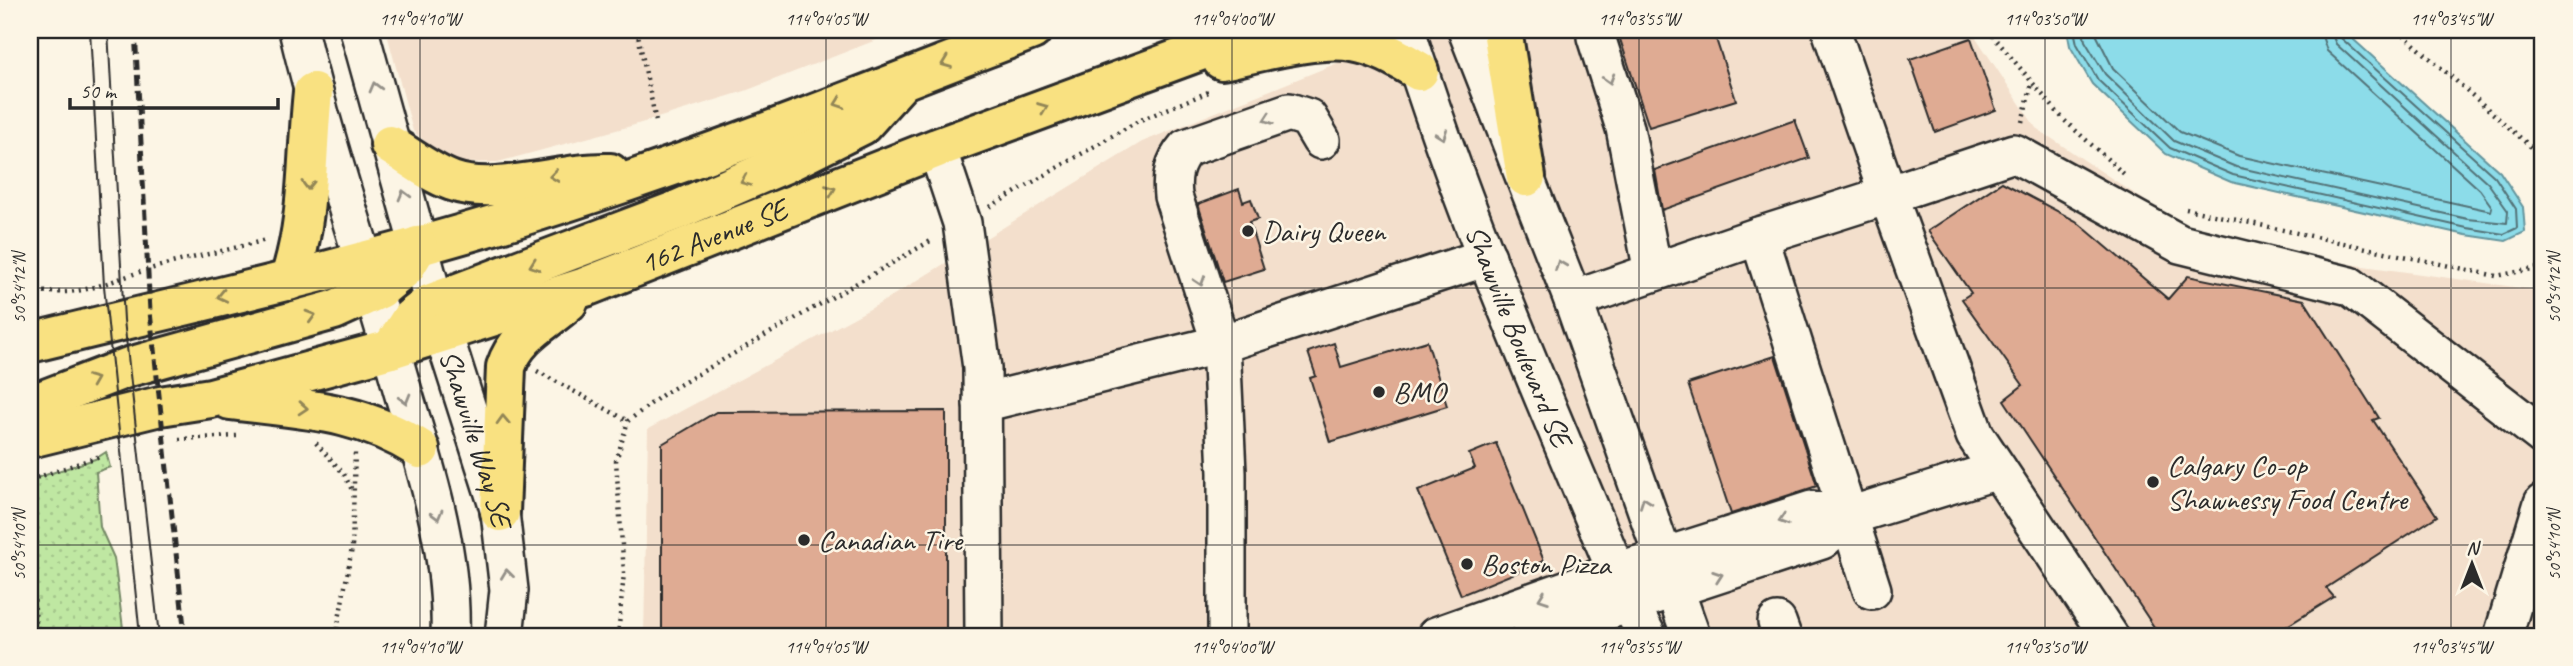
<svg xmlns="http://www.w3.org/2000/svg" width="2573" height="666" font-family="Caveat,sans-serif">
<defs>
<pattern id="park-dots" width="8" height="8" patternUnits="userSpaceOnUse" patternTransform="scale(1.75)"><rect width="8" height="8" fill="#bfe7a2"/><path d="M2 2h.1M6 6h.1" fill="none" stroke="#a4c68c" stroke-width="1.8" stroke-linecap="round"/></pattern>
</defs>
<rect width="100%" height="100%" fill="#fcf5e5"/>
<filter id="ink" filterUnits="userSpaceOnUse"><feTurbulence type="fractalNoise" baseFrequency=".0143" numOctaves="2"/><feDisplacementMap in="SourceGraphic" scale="14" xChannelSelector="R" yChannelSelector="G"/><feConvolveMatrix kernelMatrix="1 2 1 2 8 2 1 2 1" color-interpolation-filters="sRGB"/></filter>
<g filter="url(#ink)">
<path fill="#f3dfcc" d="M 386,30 L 902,30 L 745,91 L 631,126 L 498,162 L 465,163 L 445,159 L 413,131 Z
M 1419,30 L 1971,30 L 2036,128 L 2180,224 L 2349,264 L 2543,291 L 2543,636 L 644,636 L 648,429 L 879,304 L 1142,142 Z"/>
<path fill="url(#park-dots)" stroke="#758966" stroke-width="2" d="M 106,452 L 110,467 L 96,472 L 100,527 L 114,558 L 124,636 L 30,636 L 30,625 L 35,624 L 30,544 L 30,480 L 95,459 Z"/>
<path fill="#8cdce9" stroke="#65959d" stroke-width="2" d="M 2067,30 L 2343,30 L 2500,172 L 2523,207 L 2525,232 L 2506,241 L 2466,235 L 2231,182 L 2166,154 L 2092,84 L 2070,46 Z"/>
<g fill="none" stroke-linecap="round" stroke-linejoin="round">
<path stroke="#527277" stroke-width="2" d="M 2074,30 L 2077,44 L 2098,80 L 2170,148 L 2233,175 L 2467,228 L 2504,234 L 2517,228 L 2516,209 L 2495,177 L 2341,38 L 2339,30
M 2083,30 L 2085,41 L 2105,74 L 2174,141 L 2236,167 L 2468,219 L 2507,223 L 2508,211 L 2488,183 L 2336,44 L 2330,30
M 2094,30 L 2113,68 L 2180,132 L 2239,156 L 2491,211 L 2492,207 L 2480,190 L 2327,51 L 2320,30"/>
</g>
<path fill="#dfab93" stroke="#2b2b2b" stroke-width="2" d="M 1617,30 L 1713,30 L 1736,100 L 1649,127 Z
M 1971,38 L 1996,110 L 1935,132 L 1910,59 Z
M 1795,120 L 1809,158 L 1662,210 L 1655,170 Z
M 2002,182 L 2076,221 L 2168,299 L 2188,276 L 2304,300 L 2379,418 L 2373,420 L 2437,516 L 2326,588 L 2334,597 L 2271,636 L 2160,636 L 2004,400 L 2023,385 L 1962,299 L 1971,293 L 1928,231 Z
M 1239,189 L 1243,202 L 1251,199 L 1258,219 L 1249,222 L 1264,269 L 1223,282 L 1198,204 Z
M 1427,341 L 1447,406 L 1330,442 L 1310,378 L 1316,376 L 1308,352 L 1334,343 L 1341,367 Z
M 1775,356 L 1817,486 L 1731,514 L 1688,384 Z
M 946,411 L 946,636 L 662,636 L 662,444 L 716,412 Z
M 1496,443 L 1544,561 L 1461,595 L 1418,491 L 1475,468 L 1469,454 Z"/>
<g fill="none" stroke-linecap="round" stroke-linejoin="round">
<defs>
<g id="minor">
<path d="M 298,30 C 327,152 369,272 403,392 C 427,472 453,552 450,636"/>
<path id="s1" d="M 359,30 L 443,333 L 500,512 L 509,590 L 504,636"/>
<path id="s2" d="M 1406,30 C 1466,225 1551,413 1629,602 L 1647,636"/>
<path d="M 1467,30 L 1573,300 L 1691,636"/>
<path d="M 1597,30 L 1596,37 L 1625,128 L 1653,272"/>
<path d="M 1831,30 L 1888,195 L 2014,153 L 2180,244 L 2350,286 L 2543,436"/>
<path d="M 937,148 L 962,223 L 982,368 L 984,636"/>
<path d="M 1759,236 L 1888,195 L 1975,435 L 2109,636"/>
<path d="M 1573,300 L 1759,236 L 1872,590"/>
<path d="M 982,403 L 1221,344 L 1173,196 C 1171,177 1173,163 1186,148 L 1289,112 L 1308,118 L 1321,140"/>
<path d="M 1777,622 L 1782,636"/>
<path d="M 1227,636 L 1227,473 L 1221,344 L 1487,257"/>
<path d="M 1436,636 L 1616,572 L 1812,510 L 1849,516"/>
<path d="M 1530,636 L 1822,540 L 1849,516 L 1998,470"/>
<path d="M 2503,636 L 2543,503"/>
</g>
<g id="major">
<path d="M 1502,30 L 1526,177"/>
<path d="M 1222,60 C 1256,53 1321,35 1353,42 C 1377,46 1398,58 1419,71"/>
<path d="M 390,145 C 410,157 430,173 452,181 C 496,197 562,171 610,173"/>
<path d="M 289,281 C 310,219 306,157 313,92"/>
<path d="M 30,343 C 193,303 356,267 516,218 C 691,164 862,96 1032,30"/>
<path d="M 391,349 L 411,318 L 429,304 L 675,211 L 786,163 L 862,125 L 899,84"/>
<path d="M 230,400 C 300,409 358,409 420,449"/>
<path d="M 30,405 L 129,367 L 334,310 L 380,289 L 405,268 L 418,246"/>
<path id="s3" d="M 30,438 L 160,406 L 211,398 L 391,349 L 585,287 L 937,148 L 1257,30"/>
<path d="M 500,512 L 506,367 C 516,336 544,323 568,302"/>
</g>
</defs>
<use href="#minor" stroke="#2b2b2b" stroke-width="42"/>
<use href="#major" stroke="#2b2b2b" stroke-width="44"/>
<path stroke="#2b2b2b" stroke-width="4.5" stroke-dasharray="2 5" stroke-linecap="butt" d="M 637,30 L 656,122
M 1988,30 L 2064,120 L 2124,174
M 2398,30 L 2531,147 L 2543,165
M 2022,122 L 2032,83
M 990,207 L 1138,121 L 1211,91
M 2186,209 L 2496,276 L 2543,267
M 30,290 C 84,298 101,283 150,269 C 188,258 228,250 266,240
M 537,371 L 628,421
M 179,439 L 237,436
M 316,443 L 344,474 L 353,492
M 30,480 L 100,456
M 30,544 L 37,636
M 336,636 L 352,548 L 355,451
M 618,636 L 624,573 L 616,461 L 628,421 L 665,393 L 934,239"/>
<use href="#minor" stroke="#fcf5e5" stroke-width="37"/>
<use href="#major" stroke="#f9e181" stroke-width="38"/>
<path stroke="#2b2b2b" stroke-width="2" d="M 90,30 L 104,286 L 140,636
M 108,30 L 124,320 L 159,636"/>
<path stroke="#2b2b2b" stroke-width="5" stroke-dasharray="10 5" stroke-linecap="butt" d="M 135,30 L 150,312 L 185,636"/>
</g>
<defs><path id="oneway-chevron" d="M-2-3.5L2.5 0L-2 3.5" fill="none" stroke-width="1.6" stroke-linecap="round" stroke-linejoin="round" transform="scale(1.75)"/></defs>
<g stroke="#928656">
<use href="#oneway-chevron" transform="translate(946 63) rotate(159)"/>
<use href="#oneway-chevron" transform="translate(839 103) rotate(160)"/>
<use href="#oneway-chevron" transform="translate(1043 108) rotate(-21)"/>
<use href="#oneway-chevron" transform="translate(554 176) rotate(172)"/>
<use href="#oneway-chevron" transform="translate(745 181) rotate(157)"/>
<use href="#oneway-chevron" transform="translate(308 185) rotate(91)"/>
<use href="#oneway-chevron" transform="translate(831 190) rotate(-22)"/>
<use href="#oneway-chevron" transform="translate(534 265) rotate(160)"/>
<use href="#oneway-chevron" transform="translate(222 296) rotate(167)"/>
<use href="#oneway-chevron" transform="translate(311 316) rotate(-16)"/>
<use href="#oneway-chevron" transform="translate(93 380) rotate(-22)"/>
<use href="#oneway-chevron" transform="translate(303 408) rotate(4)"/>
<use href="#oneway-chevron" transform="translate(503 420) rotate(-92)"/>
</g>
<g stroke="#949088">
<use href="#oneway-chevron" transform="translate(1609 79) rotate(73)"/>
<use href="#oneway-chevron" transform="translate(375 87) rotate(-105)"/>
<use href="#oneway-chevron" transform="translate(1268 119) rotate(161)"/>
<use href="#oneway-chevron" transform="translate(1442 135) rotate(70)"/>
<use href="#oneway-chevron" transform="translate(404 195) rotate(-105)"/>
<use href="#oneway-chevron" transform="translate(1560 265) rotate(-111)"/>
<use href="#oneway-chevron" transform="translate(1200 281) rotate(72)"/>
<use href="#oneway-chevron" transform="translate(405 399) rotate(74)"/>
<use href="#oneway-chevron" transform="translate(1645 502) rotate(-110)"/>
<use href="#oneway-chevron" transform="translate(437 515) rotate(75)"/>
<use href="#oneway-chevron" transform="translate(1783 520) rotate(162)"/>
<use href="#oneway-chevron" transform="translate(507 574) rotate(-97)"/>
<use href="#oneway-chevron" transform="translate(1718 576) rotate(-19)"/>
<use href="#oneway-chevron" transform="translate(1543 598) rotate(160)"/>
</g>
</g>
<path fill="none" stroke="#2b2b2b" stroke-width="2" stroke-opacity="0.45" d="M 420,30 L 420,636M 826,30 L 826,636M 1232,30 L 1232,636M 1639,30 L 1639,636M 2045,30 L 2045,636M 2451,30 L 2451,636M 30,31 L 2543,31M 30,288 L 2543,288M 30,545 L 2543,545"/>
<g fill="#2b2b2b" stroke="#fcf5e5" stroke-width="2.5">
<circle cx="1248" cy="231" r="7"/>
<circle cx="1379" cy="392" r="7"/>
<circle cx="2153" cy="482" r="7"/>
<circle cx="804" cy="540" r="7"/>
<circle cx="1467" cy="564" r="7"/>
</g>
<g text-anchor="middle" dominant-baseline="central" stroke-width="5" stroke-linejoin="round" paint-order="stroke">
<g font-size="30" fill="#2b2b2b" stroke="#fcf5e5" text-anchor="start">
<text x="1262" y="231">Dairy Queen</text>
<text x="1393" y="392">BMO</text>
<text x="2167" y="465">Calgary Co-op<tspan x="2167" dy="34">Shawnessy Food Centre</tspan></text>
<text x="818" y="540">Canadian Tire</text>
<text x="1481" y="564">Boston Pizza</text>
</g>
<g font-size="30" fill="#2b2b2b" stroke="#fcf5e5">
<text stroke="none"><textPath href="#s3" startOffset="714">162 Avenue SE</textPath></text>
<text stroke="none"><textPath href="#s2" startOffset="326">Shawville Boulevard SE</textPath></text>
<text stroke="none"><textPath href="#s1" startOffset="425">Shawville Way SE</textPath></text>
</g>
</g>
<rect width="2573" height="666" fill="none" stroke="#fcf5e5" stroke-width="77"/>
<g transform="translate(2472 564)" stroke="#fcf5e5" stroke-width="5" paint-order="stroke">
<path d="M0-5L12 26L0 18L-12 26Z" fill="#2b2b2b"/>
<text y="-10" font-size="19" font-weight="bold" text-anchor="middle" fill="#2b2b2b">N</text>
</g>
<path d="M70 98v10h208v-10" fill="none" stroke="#2b2b2b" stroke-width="3.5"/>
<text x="80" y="98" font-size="21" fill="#2b2b2b" stroke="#fcf5e5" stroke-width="5" paint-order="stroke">50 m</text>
<rect x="38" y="38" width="2496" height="590" fill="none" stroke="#2b2b2b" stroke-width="2.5"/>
<g font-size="18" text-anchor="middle" fill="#2b2b2b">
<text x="420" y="25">114°04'10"W</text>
<text x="826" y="25">114°04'05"W</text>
<text x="1232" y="25">114°04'00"W</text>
<text x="1639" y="25">114°03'55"W</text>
<text x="2045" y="25">114°03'50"W</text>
<text x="2451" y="25">114°03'45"W</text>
<text transform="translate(19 288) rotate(-90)" y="6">50°54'12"N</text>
<text transform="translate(2554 288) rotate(-90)" y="6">50°54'12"N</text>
<text transform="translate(19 545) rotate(-90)" y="6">50°54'10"N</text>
<text transform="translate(2554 545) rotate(-90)" y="6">50°54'10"N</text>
<text x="420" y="653">114°04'10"W</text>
<text x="826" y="653">114°04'05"W</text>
<text x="1232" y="653">114°04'00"W</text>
<text x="1639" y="653">114°03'55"W</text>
<text x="2045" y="653">114°03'50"W</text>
<text x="2451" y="653">114°03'45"W</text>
</g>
</svg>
